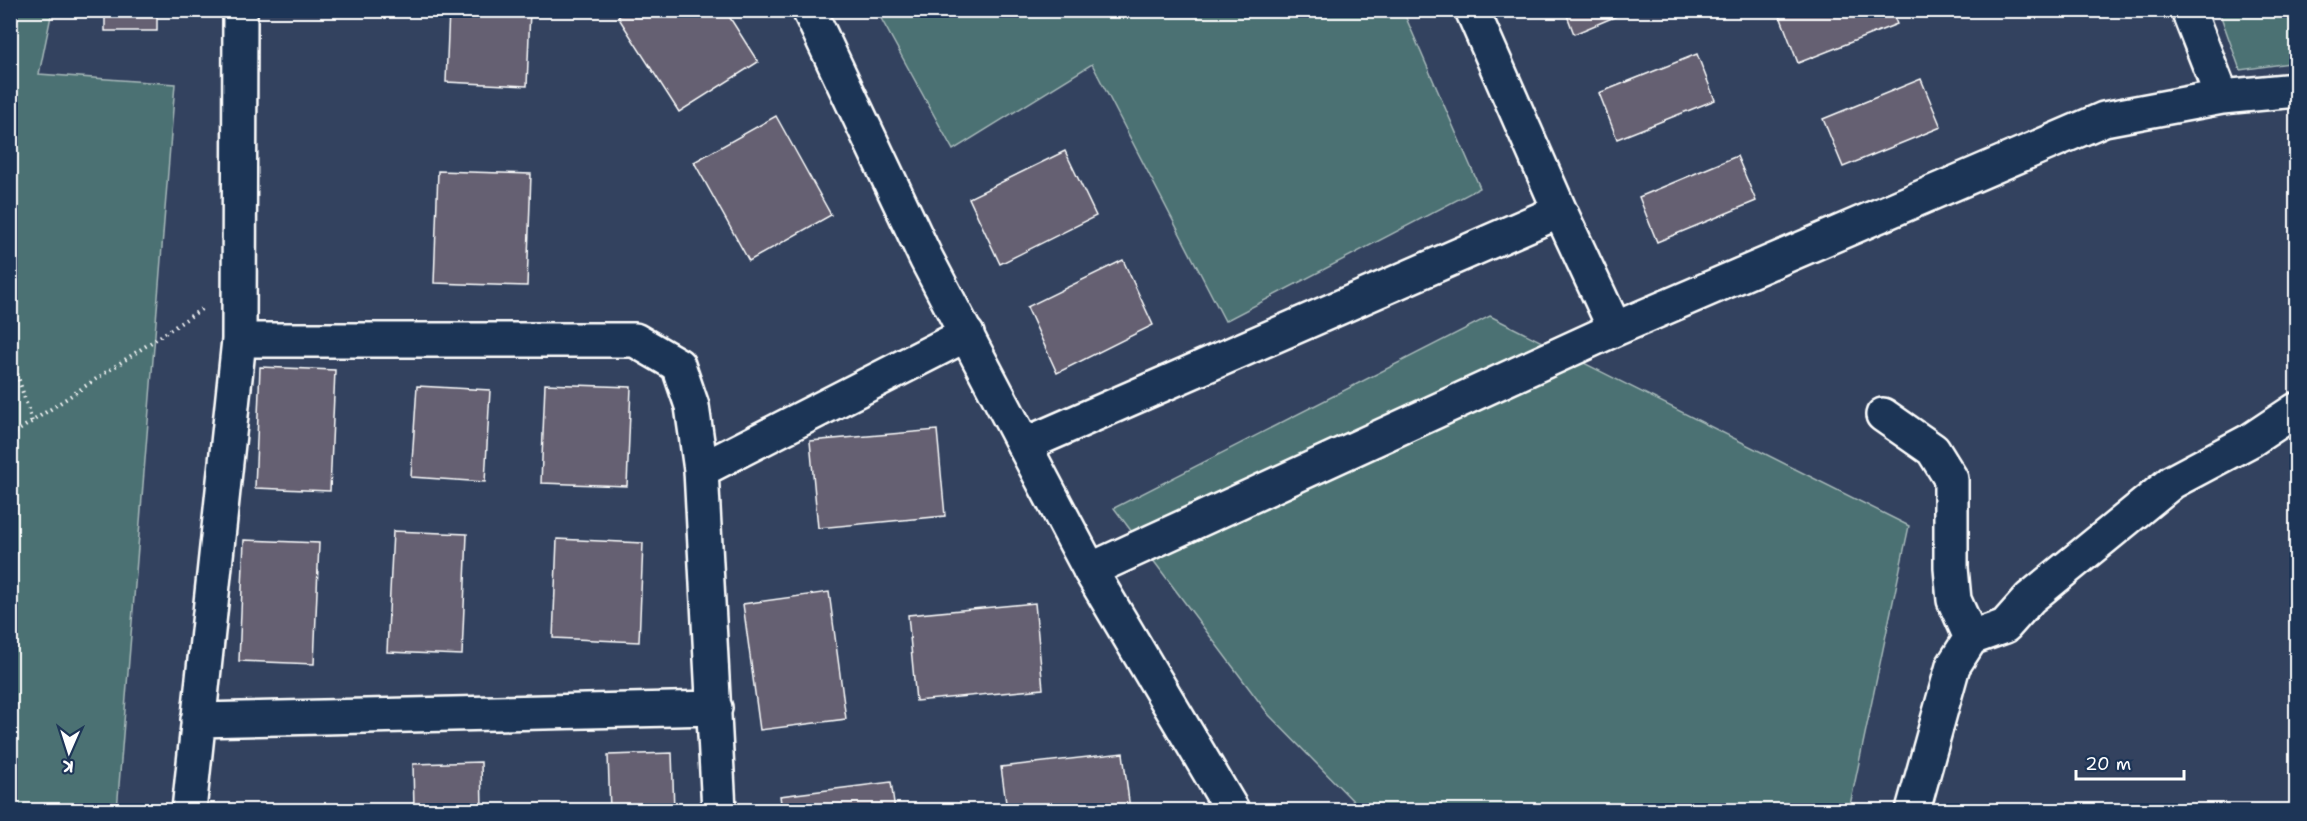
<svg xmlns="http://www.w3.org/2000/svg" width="2307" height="821" font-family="'Shantell Sans',sans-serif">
<rect width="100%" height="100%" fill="#33425f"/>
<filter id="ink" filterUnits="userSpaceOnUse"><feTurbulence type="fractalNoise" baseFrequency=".0167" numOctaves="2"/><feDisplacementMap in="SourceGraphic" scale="12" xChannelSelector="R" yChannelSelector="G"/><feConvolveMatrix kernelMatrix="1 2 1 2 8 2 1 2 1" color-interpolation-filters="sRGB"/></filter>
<g filter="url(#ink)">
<path fill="#4c7173" stroke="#a6b8b9" stroke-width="1.5" d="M 10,11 L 52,11 L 39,74 L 175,84 L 117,810 L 11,810 Z
M 877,11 L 1403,11 L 1480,188 L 1225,321 L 1092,64 L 953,150 Z
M 2219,11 L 2296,11 L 2296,62 L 2240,70 Z
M 1490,316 L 1909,526 L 1849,810 L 1362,810 L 1269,715 L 1114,508 Z"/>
<path fill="#656172" stroke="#fff" stroke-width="1.5" d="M 105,10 L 157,10 L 157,31 L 105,31 Z
M 449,10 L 530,10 L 527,86 L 446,82 Z
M 628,10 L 725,10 L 758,62 L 679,112 L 618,17 Z
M 1565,10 L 1631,10 L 1574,34 Z
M 1795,10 L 1891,10 L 1897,24 L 1798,63 L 1780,16 Z
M 1697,54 L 1715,100 L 1617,139 L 1599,93 Z
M 1921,79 L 1941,127 L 1843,167 L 1823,119 Z
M 776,116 L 831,215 L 749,261 L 694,162 Z
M 1065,151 L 1096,216 L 1000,264 L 969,198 Z
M 1737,156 L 1756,201 L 1657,242 L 1639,197 Z
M 438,171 L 531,174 L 527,286 L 434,283 Z
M 1123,260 L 1153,325 L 1057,373 L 1027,307 Z
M 260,367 L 335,370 L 330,491 L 255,488 Z
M 545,384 L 631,387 L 627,486 L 541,483 Z
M 417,386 L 490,390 L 485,482 L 411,477 Z
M 937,430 L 945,516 L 818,528 L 810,441 Z
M 393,531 L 467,534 L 462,655 L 387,652 Z
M 557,539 L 643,543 L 639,642 L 553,638 Z
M 244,540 L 319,543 L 314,664 L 239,661 Z
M 829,592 L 846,719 L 760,730 L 743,604 Z
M 1035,603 L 1043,689 L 916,701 L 908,615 Z
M 672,753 L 674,810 L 610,810 L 608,755 Z
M 1123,753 L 1130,810 L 1007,810 L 1001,767 Z
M 481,762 L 482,810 L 414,810 L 413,764 Z
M 891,782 L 895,810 L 782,810 L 780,796 Z"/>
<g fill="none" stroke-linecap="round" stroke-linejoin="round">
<defs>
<path id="minor" d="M 1472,10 L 1560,211
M 2188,10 L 2222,97
M 239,340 L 635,340 L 678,365 L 692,406 L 701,470 L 719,810
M 1883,415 L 1933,450 L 1951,479 L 1951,568 L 1954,600 L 1971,638
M 1024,445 L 1560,211 L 1615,329
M 701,470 L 967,334
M 1090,570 L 1615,329 L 2104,119 L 2222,97 L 2296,90
M 198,720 L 715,708
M 189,810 L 239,340 L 240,10
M 1913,810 L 1953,666 L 1971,638 L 2005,626 L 2030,598 L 2172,482 L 2251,440 L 2296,410"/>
<path id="tertiary" d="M 809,10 L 926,258 L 1024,445 L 1090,570 L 1232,810"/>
</defs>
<use href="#minor" stroke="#fff" stroke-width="38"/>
<use href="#tertiary" stroke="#fff" stroke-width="38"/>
<path stroke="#fff" stroke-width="4" stroke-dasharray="1.5 4.5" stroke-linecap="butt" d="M 10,351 L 32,422
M 10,436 L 203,308"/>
<use href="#minor" stroke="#1d3557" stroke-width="33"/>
<use href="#tertiary" stroke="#1d3557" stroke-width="33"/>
</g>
</g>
<rect width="2307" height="821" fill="none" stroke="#1d3557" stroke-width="36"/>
<rect x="18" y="18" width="2271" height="785" fill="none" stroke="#fff" stroke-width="2" filter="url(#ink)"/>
<g transform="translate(69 752) rotate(183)" stroke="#1d3557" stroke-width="4.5" paint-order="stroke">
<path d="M0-4.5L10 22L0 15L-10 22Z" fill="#ffffff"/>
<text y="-9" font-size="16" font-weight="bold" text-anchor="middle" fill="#ffffff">K</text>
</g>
<path d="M2076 770v9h108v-9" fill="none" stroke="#ffffff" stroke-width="3"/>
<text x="2085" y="770" font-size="18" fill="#ffffff" stroke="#1d3557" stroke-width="4.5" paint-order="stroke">20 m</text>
</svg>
